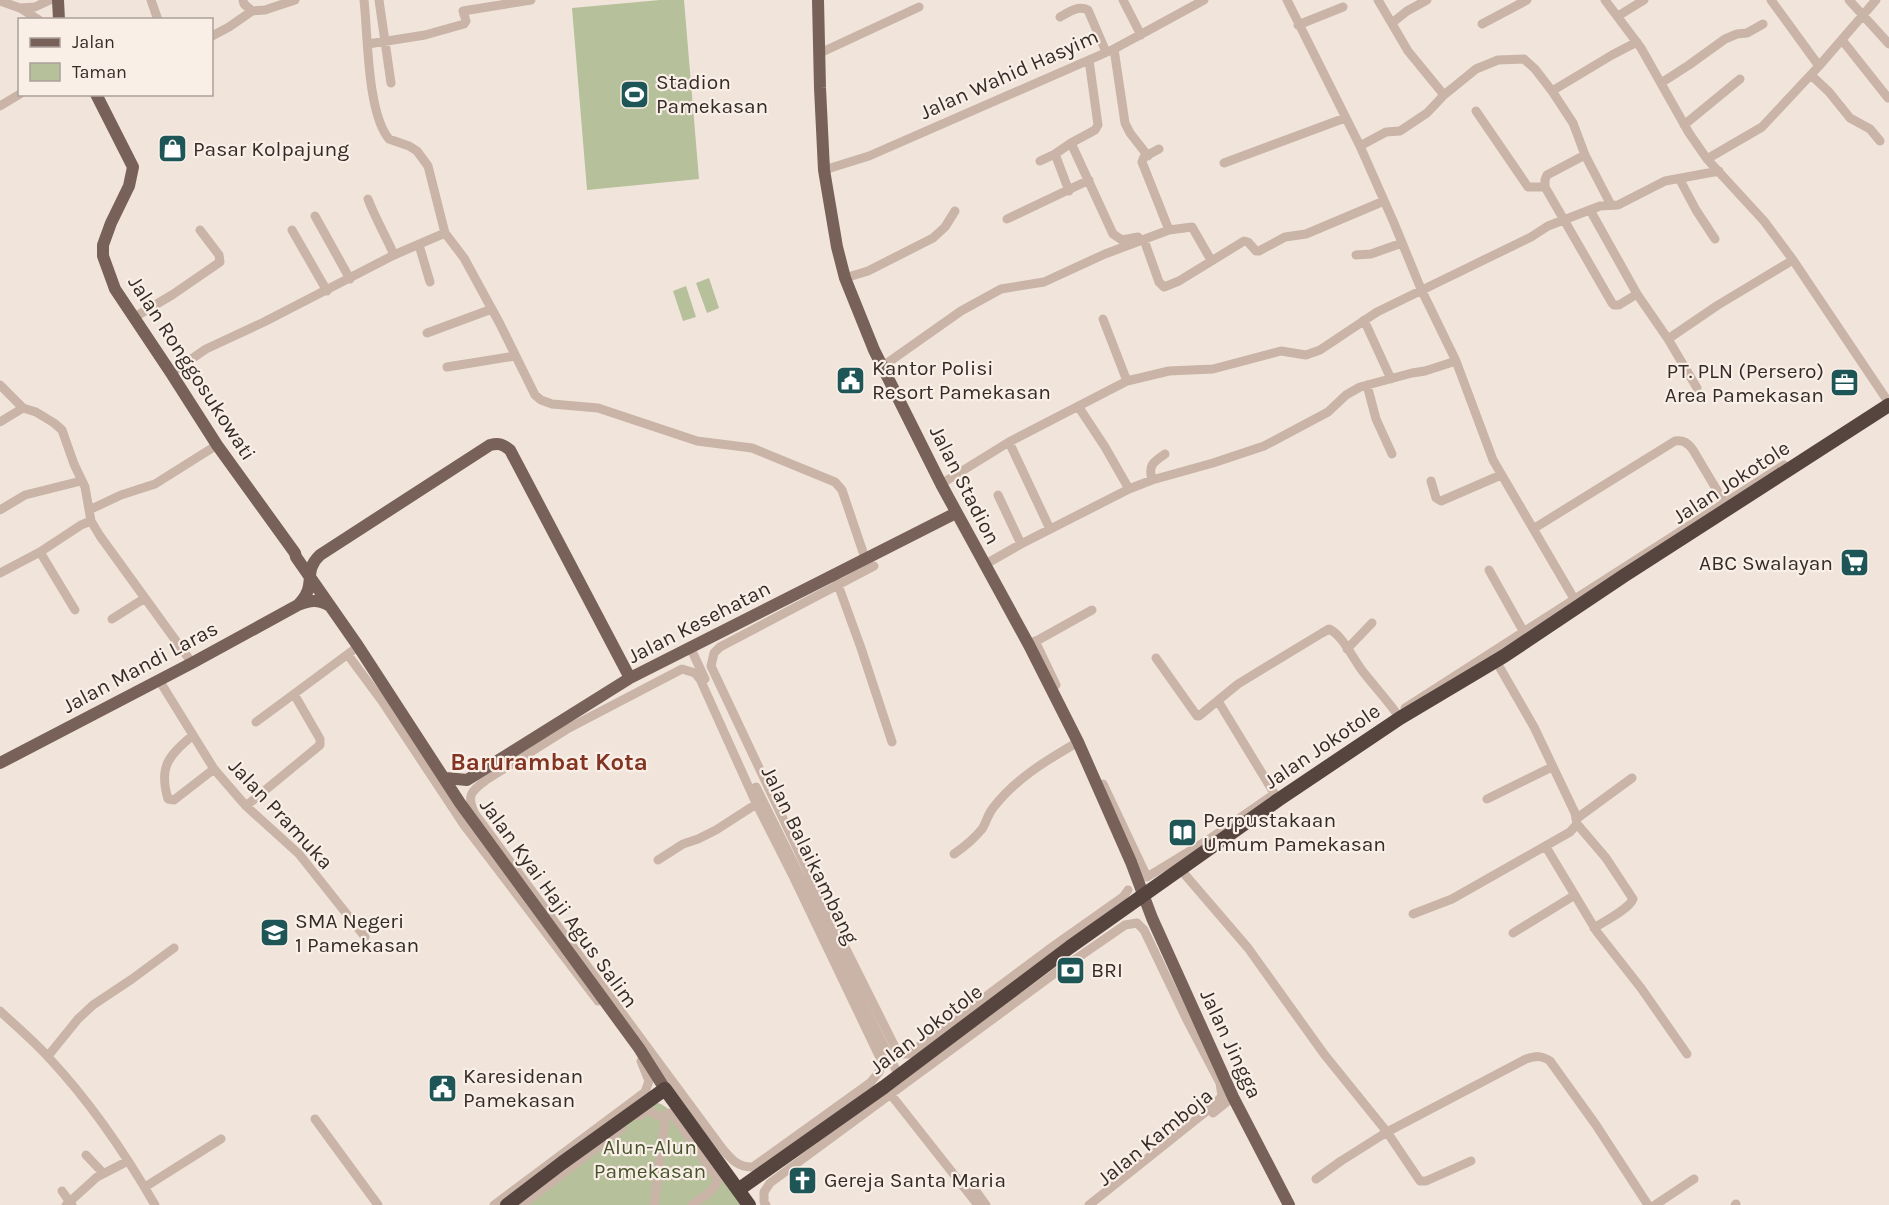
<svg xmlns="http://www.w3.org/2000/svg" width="1889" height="1205" font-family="Karla,sans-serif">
<rect width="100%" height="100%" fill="#f1e5db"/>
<path fill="#b6c09b" d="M 660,0 L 684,0 L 699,179 L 587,190 L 572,8 Z
M 709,278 L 719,308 L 707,313 L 696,283 Z
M 686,286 L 696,317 L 683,321 L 673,291 Z
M 658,1103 C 679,1108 730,1184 745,1205 L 509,1205 L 648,1105 Z"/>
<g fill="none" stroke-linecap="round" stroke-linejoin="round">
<path stroke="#c9b4a7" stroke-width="9" d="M 151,0 L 158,20
M 243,0 L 244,4 L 252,11 L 265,10 L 295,0
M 364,0 C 368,35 367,113 389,139 L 409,146 L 417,151 L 428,166 L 445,233 L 464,258 L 500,324 L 535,395 L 541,400 L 552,404 L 598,408 L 697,441 L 752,448 L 835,482 L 842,490 L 865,558
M 379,0 L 391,83
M 1123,0 L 1141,35
M 1287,0 L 1360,146 L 1394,223 L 1421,289 L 1456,361 L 1493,460 L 1576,602
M 1378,0 L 1408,51 L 1444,95
M 1605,0 L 1641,48 L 1689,133 L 1707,159 L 1764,221 L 1793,260 L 1889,403
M 1771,0 L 1819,66
M 1849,0 L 1889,44
M 0,1 L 20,8 L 39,20
M 20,8 L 35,7 L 50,0
M 1618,16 L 1644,0
M 1060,17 C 1069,12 1078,5 1088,10 L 1106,52
M 1392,23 L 1407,11 L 1427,0
M 1482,24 L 1527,0
M 1298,25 L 1343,7
M 212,36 L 229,27 L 252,11
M 1842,40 L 1888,98
M 368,44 L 425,35 L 464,24 L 466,21 L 463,11 L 531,0
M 1114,49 L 1125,123 L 1130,133 L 1148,156
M 820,53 L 919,7
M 1089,60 L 1098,125 L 1095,130 L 1071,143 L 1113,234 L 1122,240 L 1138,237
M 1811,75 L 1829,92 L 1850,118 L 1870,129 L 1880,141
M 1661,83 L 1689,65 L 1725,39 L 1737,34 L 1747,33 L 1763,24
M 1552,91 L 1612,55 L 1637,42
M 0,106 L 20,94
M 1476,111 L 1528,187 L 1545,187
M 1684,125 L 1740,79
M 1360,146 L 1386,132 L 1400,131 L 1427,113 L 1444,95 L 1476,69 L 1498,60 L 1524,59 L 1535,69 L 1552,91 L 1573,123 L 1585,155 L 1611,205
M 1159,149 L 1144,157 L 1142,162 L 1169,230
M 1055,154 L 1069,191
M 1585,155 L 1547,175 L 1545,180 L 1545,187 L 1612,303 L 1614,305 L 1619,305 L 1637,294
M 1707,159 L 1762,127 L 1819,66 L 1876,0
M 1040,161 L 1055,154 L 1071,143
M 1224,163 L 1345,118
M 824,170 L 869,156 L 1114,49 L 1204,0
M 1680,180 L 1696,210 L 1715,239
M 368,199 C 375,218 386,236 394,255
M 1590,210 L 1637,294 L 1668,339 L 1697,388
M 315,216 L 350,279
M 1007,219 L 1089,180
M 292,230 L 327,291
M 1144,240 L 1159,282 L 1164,287 L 1179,281 L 1244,241 L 1248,242 L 1256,251 L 1259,251 L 1285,237 L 1306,234 L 1384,201
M 419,245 L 430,282
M 1356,255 L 1371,254 L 1402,243
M 845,278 L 868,271 L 933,238 L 945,227 L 955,211
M 133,318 L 172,295 L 220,262 L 219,255 L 200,230
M 1103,319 L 1127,381
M 1364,320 L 1391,379
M 427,333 L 492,309
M 1668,339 L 1718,305 L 1793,260
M 883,366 L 961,311 L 1001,289 L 1044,282 L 1105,254 L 1169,230 L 1192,227 L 1211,260
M 447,367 L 515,356
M 171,373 L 206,349 L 264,322 L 394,255 L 445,233
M 0,385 L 23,408 L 36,412 L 54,423 L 62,430 L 74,464 L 85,487 L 91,521
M 1367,385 L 1376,419 L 1392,454
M 1078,406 L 1105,447 L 1129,489
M 0,422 L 23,408
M 1009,442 L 1050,529
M 1152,480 C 1148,465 1153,462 1165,454
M 1431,481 L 1436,498 L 1441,501 L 1501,475
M 941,484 L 1009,442 L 1127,381 L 1169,371 L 1213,369 L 1281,351 L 1306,355 L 1320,350 L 1377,312 L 1531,237 L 1548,226 L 1600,206 L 1618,205 L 1665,181 L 1719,171
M 998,495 L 1021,544
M 0,510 L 25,495 L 81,481
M 89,510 L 121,495 L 155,484 L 217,445
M 1533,529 L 1675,441 C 1684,440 1688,443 1693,450 L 1727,507
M 40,552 L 75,610
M 984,565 L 1021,544 L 1129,489 L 1152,480 L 1213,463 L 1264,446 L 1328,412 L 1346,395 L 1360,387 L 1412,373 L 1425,371 L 1456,361
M 874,566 L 720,647 L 714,653 L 711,666 L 821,899 L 896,1049 L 901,1054 L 909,1054 L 1048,950 L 1123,897 L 1128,890
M 1489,570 L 1526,636
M 0,573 L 40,552 L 81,525 L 91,521 L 100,536 L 192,663
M 837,582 L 861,648 L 892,742
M 112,619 L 145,598
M 1035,641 L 1056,685
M 1031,644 L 1092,610
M 691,649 L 705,679
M 1347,649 L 1372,623
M 348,655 L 382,701 L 464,825 L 598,1001
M 1156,658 L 1197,716 L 1199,716 L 1238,684 L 1322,633 L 1329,629 C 1343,635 1354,661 1364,673 C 1376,688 1389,702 1400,718
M 682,669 L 695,673 L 700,679 L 756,803 L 794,878 L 882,1062 L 879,1072 L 870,1083 L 753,1167 C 738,1168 731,1159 721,1147 L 475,814 C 466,796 471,791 486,780 L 569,728 Z
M 159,680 L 214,769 L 246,806 L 299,854 L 365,937
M 1218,701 L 1277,798
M 1405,708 L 1784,465
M 256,722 L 294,694
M 193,735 C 170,755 158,765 168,799 L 174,800 L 214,769
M 1103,784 L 1147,877 L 1211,838 L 1273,795
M 756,787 L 899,1076
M 1487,799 L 1552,767
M 246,806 L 320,745 L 320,739 L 294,694 L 352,651
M 1576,819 L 1632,778
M 1577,824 L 1606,858 L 1633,899 C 1629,909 1605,921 1594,928
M 1546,847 L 1597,932 L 1641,988 L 1687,1054
M 954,854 C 964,847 974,839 982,829 C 986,823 988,814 993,808 C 1015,779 1047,760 1078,742
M 658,860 L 683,844 L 698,839 L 716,830 L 761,801
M 1181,870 L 1248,948 L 1324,1054 L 1387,1132 L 1526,1059 C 1536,1056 1541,1055 1550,1061 L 1596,1125 L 1648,1205
M 1413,914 L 1452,899 L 1570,832 L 1577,824 L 1575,813 L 1534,727 L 1496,661
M 1513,933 L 1575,895
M 0,1011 C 17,1027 35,1042 50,1059 C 91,1103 125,1153 155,1205
M 48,1056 L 78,1019 L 93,1005 L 132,979 L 174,948
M 888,1091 L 978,1205
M 1213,1113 L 1233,1097
M 638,1116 L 649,1110 L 658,1116
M 315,1119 L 378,1205
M 86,1155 L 103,1173
M 1316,1179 L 1341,1161 L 1387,1132 L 1420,1181 L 1426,1181 L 1471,1161
M 145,1187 L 221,1139
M 62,1191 L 72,1205
M 976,1191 L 986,1205
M 66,1205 L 97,1177 L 128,1161
M 494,1205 L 645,1092 L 649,1081 L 641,1061
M 522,1205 L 622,1128
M 654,1205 L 666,1114 L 670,1113 L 674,1116 L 718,1180 C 714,1191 702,1198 692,1205
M 766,1205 L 764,1202 L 764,1192 L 770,1183 L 1054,974 L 1125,925 L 1137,923 L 1144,930 L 1187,1020 L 1220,1083 L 1222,1096 L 1213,1106 L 1089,1205
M 1655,1205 L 1694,1179
M 1735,1205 L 1736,1204"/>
<path stroke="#776159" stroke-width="12" d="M 58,0 L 59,20
M 818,0 L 820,88 L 824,170 L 837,247 L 845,278 L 874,350 L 941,484 L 1029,645 L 1078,742 L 1131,862 L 1152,918 L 1233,1097 L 1289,1205
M 96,94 L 133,167 L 129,186 L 111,223 L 103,245 L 103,256 L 115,289 L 171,373 L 217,445 L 295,553 L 296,557 L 358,646 L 460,803 L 639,1048 L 665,1089
M 298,605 C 319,584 301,573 320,555 L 490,445 C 499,443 503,444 510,450 L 630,678
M 0,763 L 192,663 L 298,605 C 310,600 318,599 330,606
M 446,778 L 467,780 L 630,678 L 956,513"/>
<path stroke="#56443f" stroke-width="14" d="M 738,1190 L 884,1087 L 1070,947 L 1278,800 L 1400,718 L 1504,656 L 1625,575 L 1889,405
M 507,1205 L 562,1163 L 665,1089 L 749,1205"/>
</g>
<defs>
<symbol id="stadium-square" viewBox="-11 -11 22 22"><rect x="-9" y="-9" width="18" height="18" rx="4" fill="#1e5556" stroke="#f9efe7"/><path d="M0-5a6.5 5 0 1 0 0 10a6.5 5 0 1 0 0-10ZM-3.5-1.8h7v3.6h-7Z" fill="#fff"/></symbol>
<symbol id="shop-square" viewBox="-11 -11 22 22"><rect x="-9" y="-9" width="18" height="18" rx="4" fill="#1e5556" stroke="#f9efe7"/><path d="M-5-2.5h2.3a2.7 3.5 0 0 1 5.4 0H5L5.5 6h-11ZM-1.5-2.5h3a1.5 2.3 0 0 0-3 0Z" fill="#fff"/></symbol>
<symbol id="civic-square" viewBox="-11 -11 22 22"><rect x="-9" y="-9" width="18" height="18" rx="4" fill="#1e5556" stroke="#f9efe7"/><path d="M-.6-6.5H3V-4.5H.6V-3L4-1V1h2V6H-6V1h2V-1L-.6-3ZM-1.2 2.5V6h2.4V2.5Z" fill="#fff"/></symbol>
<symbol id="office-square" viewBox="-11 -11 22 22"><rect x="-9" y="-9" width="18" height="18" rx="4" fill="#1e5556" stroke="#f9efe7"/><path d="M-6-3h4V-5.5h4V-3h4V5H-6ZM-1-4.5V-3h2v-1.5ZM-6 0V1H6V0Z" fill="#fff"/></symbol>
<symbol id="supermarket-square" viewBox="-11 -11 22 22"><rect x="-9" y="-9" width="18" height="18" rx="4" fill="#1e5556" stroke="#f9efe7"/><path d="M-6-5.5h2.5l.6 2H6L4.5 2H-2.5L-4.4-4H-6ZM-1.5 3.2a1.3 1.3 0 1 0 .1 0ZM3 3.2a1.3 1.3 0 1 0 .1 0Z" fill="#fff"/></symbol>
<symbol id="library-square" viewBox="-11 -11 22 22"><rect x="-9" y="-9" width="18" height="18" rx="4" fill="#1e5556" stroke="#f9efe7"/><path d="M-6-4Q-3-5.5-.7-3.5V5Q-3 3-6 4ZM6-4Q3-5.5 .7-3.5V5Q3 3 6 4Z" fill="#fff"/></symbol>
<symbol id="school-square" viewBox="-11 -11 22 22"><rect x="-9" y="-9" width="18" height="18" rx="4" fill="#1e5556" stroke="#f9efe7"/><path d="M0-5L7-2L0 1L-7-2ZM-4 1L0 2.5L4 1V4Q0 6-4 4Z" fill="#fff"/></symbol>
<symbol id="bank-square" viewBox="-11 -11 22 22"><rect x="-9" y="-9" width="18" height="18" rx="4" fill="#1e5556" stroke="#f9efe7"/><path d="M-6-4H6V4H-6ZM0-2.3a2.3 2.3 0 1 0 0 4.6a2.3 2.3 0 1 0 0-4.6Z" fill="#fff"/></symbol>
<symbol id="church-square" viewBox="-11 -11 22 22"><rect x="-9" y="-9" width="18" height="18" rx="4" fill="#1e5556" stroke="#f9efe7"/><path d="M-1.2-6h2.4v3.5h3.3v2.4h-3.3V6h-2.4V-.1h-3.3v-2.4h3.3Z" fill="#fff"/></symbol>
</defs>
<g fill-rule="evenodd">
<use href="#stadium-square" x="618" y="78" width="33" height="33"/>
<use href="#shop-square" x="156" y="132" width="33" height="33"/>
<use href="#civic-square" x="834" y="364" width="33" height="33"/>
<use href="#office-square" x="1828" y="366" width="33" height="33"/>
<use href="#supermarket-square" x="1838" y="546" width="33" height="33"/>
<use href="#library-square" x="1166" y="816" width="33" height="33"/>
<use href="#school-square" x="258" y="916" width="33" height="33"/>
<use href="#bank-square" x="1054" y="954" width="33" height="33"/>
<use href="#civic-square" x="426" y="1072" width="33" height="33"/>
<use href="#church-square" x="786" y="1164" width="33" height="33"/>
</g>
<g text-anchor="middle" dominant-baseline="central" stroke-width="4.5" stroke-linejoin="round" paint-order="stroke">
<g font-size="21" fill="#352b27" stroke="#f9efe7">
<text transform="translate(1009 74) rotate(-24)">Jalan Wahid Hasyim</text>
<text transform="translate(192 368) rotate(57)">Jalan Ronggosukowati</text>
<text transform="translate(1731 482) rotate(-33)">Jalan Jokotole</text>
<text transform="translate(965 485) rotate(63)">Jalan Stadion</text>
<text transform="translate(699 622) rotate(-27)">Jalan Kesehatan</text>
<text transform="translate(140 667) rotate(-28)">Jalan Mandi Laras</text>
<text transform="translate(1322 746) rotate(-34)">Jalan Jokotole</text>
<text transform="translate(281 814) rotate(47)">Jalan Pramuka</text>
<text transform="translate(810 855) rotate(64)">Jalan Balaikambang</text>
<text transform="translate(559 903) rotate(54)">Jalan Kyai Haji Agus Salim</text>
<text transform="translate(926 1029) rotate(-37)">Jalan Jokotole</text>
<text transform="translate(1231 1044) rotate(65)">Jalan Jingga</text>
<text transform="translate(1155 1137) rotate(-39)">Jalan Kamboja</text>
</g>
<g font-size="21" fill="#352b27" stroke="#f9efe7" text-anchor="start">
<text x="656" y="82">Stadion<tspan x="656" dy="24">Pamekasan</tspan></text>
<text x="193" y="149">Pasar Kolpajung</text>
<text x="872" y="368">Kantor Polisi<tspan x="872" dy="24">Resort Pamekasan</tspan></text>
<text x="1824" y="371" text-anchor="end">PT. PLN (Persero)<tspan x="1824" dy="24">Area Pamekasan</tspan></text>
<text x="1833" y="563" text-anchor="end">ABC Swalayan</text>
<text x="1203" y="820">Perpustakaan<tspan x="1203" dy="24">Umum Pamekasan</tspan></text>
<text x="295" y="921">SMA Negeri<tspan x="295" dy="24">1 Pamekasan</tspan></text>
<text x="1091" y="970">BRI</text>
<text x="463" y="1076">Karesidenan<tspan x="463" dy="24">Pamekasan</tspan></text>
<text x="824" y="1180">Gereja Santa Maria</text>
</g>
<g font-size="21" fill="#47532c" stroke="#f9efe7">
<text x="650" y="1147">Alun-Alun<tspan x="650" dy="24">Pamekasan</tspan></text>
</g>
<g font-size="24" font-weight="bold" fill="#823322" stroke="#f9efe7">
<text x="549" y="762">Barurambat Kota</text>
</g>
</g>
<rect x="18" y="18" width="195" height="78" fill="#f9efe7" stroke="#aba19a" stroke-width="1.5"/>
<rect x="30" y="38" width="30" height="9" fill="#776159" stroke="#aba19a" stroke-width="1.5"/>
<text x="72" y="48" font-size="18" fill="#352b27">Jalan</text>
<rect x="30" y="63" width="30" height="18" fill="#b6c09b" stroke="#aba19a" stroke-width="1.5"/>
<text x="72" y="78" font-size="18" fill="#352b27">Taman</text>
</svg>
